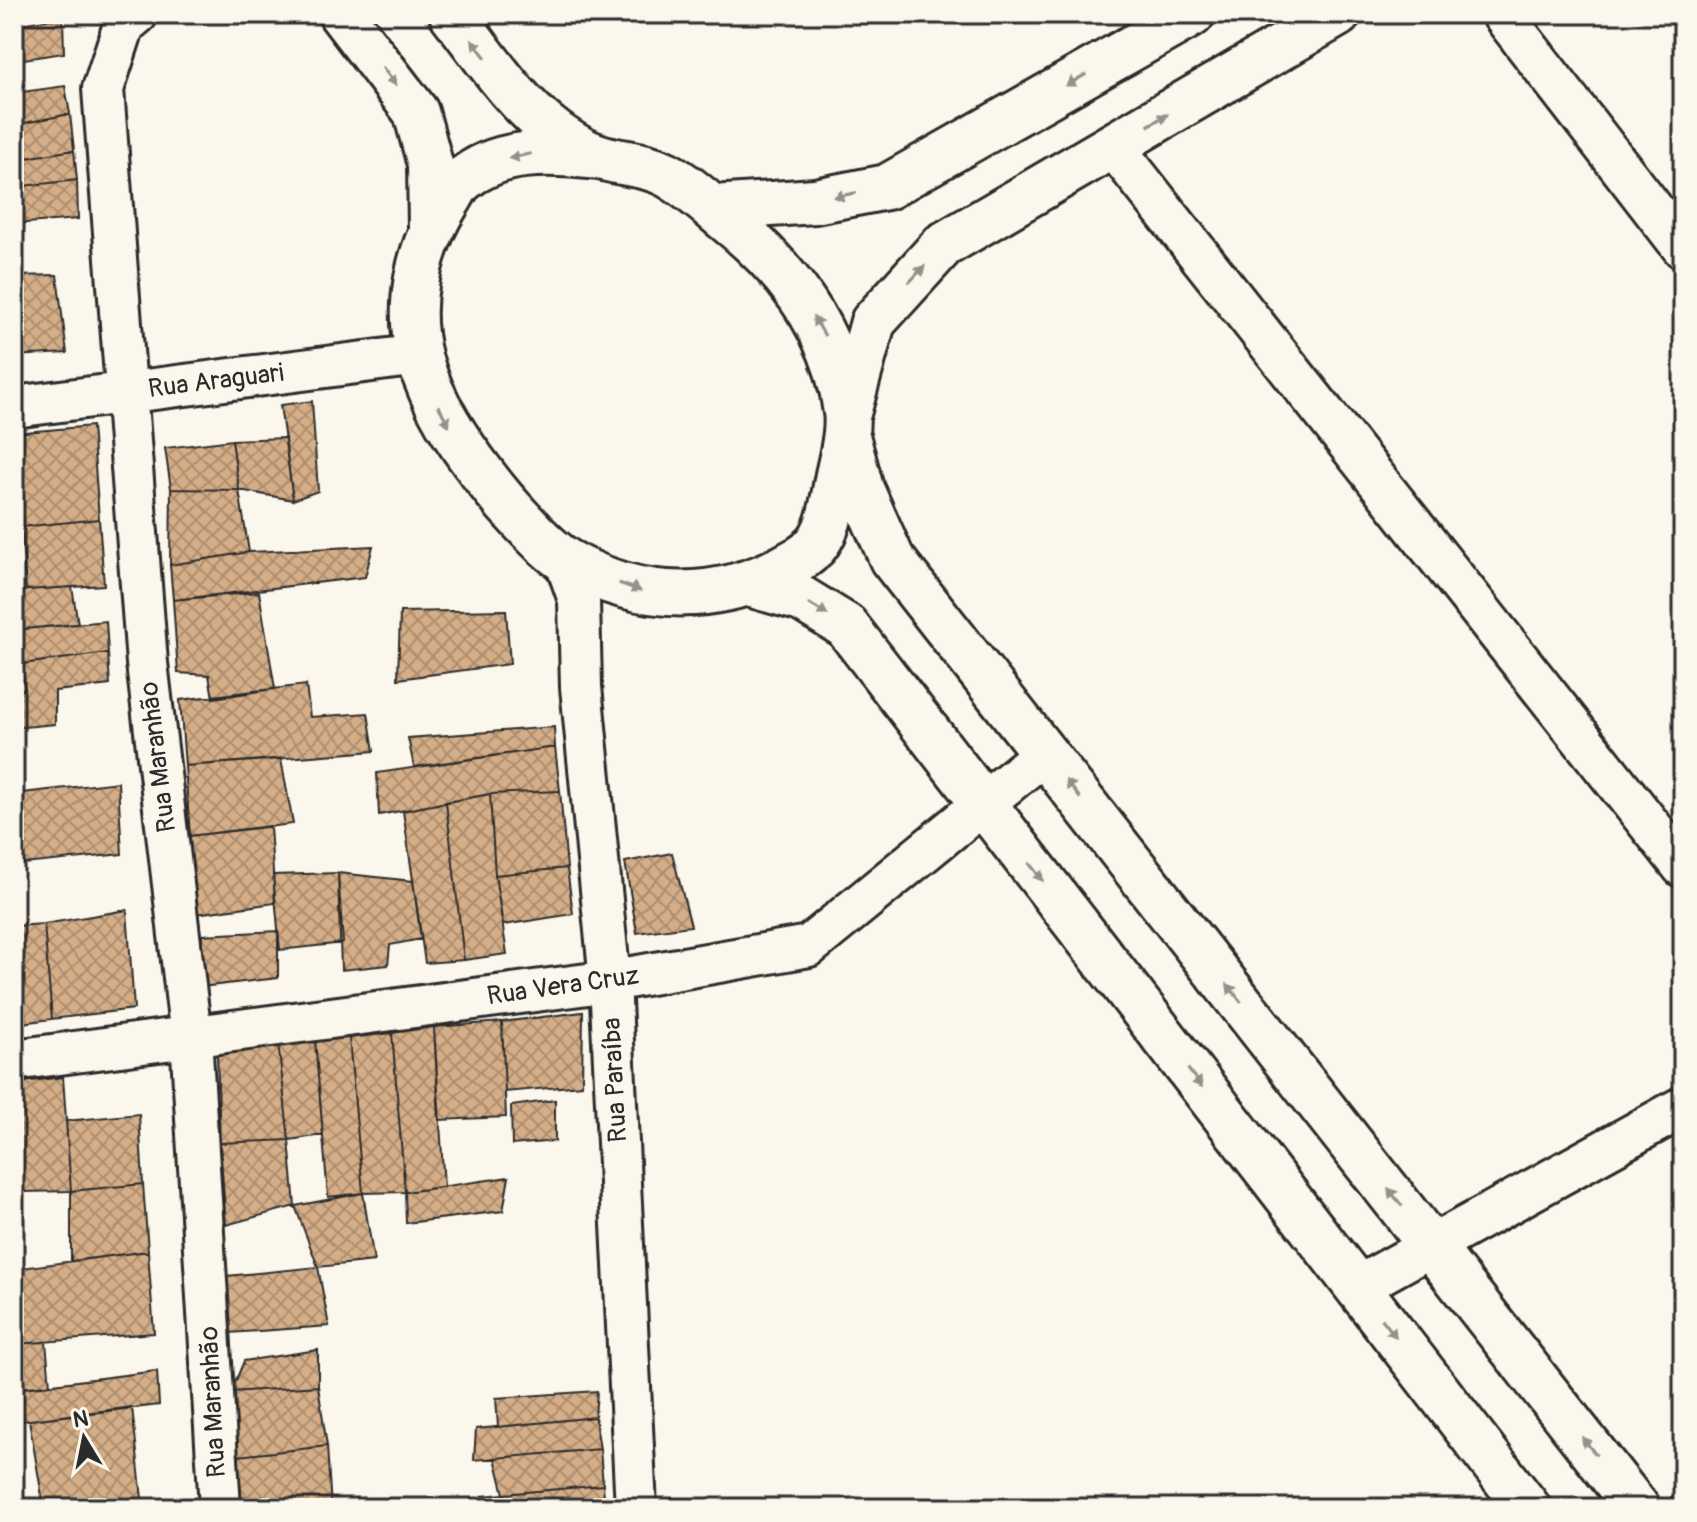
<svg xmlns="http://www.w3.org/2000/svg" width="1697" height="1522" font-family="Pangolin,sans-serif">
<defs>
<pattern id="building-cross-hatch" width="8" height="8" patternUnits="userSpaceOnUse" patternTransform="scale(2)"><rect width="8" height="8" fill="#d5ae87"/><path d="M0 0l8 8M0 8l8-8" fill="none" stroke="#ad8e6f"/></pattern>
</defs>
<rect width="100%" height="100%" fill="#fbf7ec"/>
<filter id="ink" filterUnits="userSpaceOnUse"><feTurbulence type="fractalNoise" baseFrequency=".0125" numOctaves="2"/><feDisplacementMap in="SourceGraphic" scale="16" xChannelSelector="R" yChannelSelector="G"/><feConvolveMatrix kernelMatrix="1 2 1 2 8 2 1 2 1" color-interpolation-filters="sRGB"/></filter>
<g filter="url(#ink)">
<path fill="url(#building-cross-hatch)" stroke="#2b2b2b" stroke-width="2" d="M 63,17 L 64,53 L 17,60 L 14,93 L 14,25 Z
M 65,86 L 70,114 L 14,125 L 14,93 Z
M 70,114 L 74,150 L 14,160 L 14,125 Z
M 74,150 L 77,180 L 14,187 L 14,160 Z
M 77,180 L 78,219 L 14,224 L 14,187 Z
M 57,275 L 67,353 L 14,356 L 14,276 Z
M 312,401 L 318,491 L 293,500 L 280,405 Z
M 92,426 L 99,519 L 21,527 L 14,433 Z
M 285,438 L 293,500 L 239,490 L 232,440 Z
M 232,440 L 239,490 L 171,489 L 165,448 Z
M 171,489 L 239,490 L 249,552 L 170,565 Z
M 99,519 L 104,585 L 26,590 L 21,527 Z
M 373,546 L 365,577 L 173,600 L 170,565 L 249,552 Z
M 72,587 L 78,624 L 14,630 L 14,591 Z
M 259,592 L 275,689 L 213,698 L 209,675 L 178,673 L 173,600 Z
M 506,610 L 510,664 L 398,679 L 400,612 Z
M 106,621 L 108,653 L 14,665 L 14,630 Z
M 108,653 L 110,685 L 55,691 L 55,724 L 14,728 L 14,690 L 25,689 L 20,664 Z
M 306,685 L 310,717 L 368,713 L 374,751 L 185,766 L 180,700 Z
M 554,727 L 555,747 L 414,767 L 408,738 Z
M 555,747 L 560,791 L 490,794 L 379,815 L 377,773 Z
M 281,759 L 293,824 L 190,836 L 185,766 Z
M 118,782 L 122,854 L 14,865 L 14,794 Z
M 560,791 L 567,868 L 495,875 L 490,794 Z
M 490,794 L 495,875 L 507,954 L 464,960 L 446,802 Z
M 446,802 L 464,960 L 425,963 L 403,811 Z
M 270,826 L 275,903 L 195,914 L 190,836 Z
M 672,853 L 691,926 L 637,933 L 625,862 Z
M 567,868 L 573,914 L 503,925 L 495,875 Z
M 338,873 L 343,943 L 280,950 L 273,875 Z
M 338,873 L 413,881 L 421,939 L 390,945 L 388,965 L 341,970 Z
M 127,910 L 134,1009 L 52,1019 L 44,924 Z
M 44,924 L 52,1019 L 14,1024 L 14,926 Z
M 278,931 L 278,978 L 200,987 L 202,935 Z
M 583,1012 L 582,1085 L 505,1092 L 502,1022 Z
M 502,1022 L 506,1117 L 439,1120 L 434,1027 Z
M 434,1027 L 444,1187 L 405,1192 L 392,1033 Z
M 392,1033 L 405,1192 L 363,1193 L 349,1038 Z
M 349,1038 L 363,1193 L 328,1197 L 315,1040 Z
M 315,1040 L 323,1135 L 289,1140 L 278,1042 Z
M 278,1042 L 289,1140 L 220,1143 L 217,1053 Z
M 63,1077 L 71,1191 L 23,1192 L 16,1083 Z
M 555,1100 L 555,1141 L 512,1145 L 511,1106 Z
M 139,1114 L 143,1184 L 71,1191 L 66,1121 Z
M 14,1124 L 18,1124 L 23,1192 L 14,1192 Z
M 289,1140 L 295,1206 L 226,1225 L 220,1143 Z
M 509,1177 L 503,1211 L 406,1223 L 405,1192 Z
M 143,1184 L 148,1251 L 71,1261 L 71,1191 Z
M 363,1193 L 374,1261 L 318,1267 L 295,1206 Z
M 148,1251 L 154,1333 L 18,1344 L 14,1269 Z
M 318,1267 L 329,1326 L 229,1333 L 227,1276 Z
M 46,1342 L 50,1385 L 14,1389 L 14,1344 Z
M 318,1350 L 318,1386 L 231,1392 L 244,1361 Z
M 157,1371 L 159,1405 L 14,1422 L 14,1389 Z
M 318,1386 L 327,1446 L 238,1456 L 231,1392 Z
M 597,1391 L 595,1417 L 498,1427 L 496,1398 Z
M 132,1407 L 143,1508 L 44,1508 L 29,1420 Z
M 595,1417 L 600,1449 L 474,1460 L 476,1429 Z
M 327,1446 L 331,1508 L 240,1508 L 238,1456 Z
M 600,1449 L 603,1485 L 504,1494 L 495,1458 Z
M 603,1485 L 605,1508 L 485,1508 L 482,1496 Z"/>
<g fill="none" stroke-linecap="round" stroke-linejoin="round">
<defs>
<path id="street" d="M 137,14 L 124,25 L 103,89 L 147,663 L 191,1037 L 220,1508
M 1502,14 L 1683,248
M 1113,146 L 1683,867
M 14,407 L 419,355
M 565,560 L 579,600 L 581,687 L 610,981 L 636,1508
M 14,1060 L 610,981 L 809,946 L 1045,753
M 1357,1287 L 1683,1107"/>
<path id="secondary" d="M 341,14 L 416,112 L 430,164 L 431,228
M 452,14 C 483,54 514,102 556,133 C 567,141 584,152 597,156 C 620,164 644,163 666,174 C 687,185 705,202 723,217 C 785,266 836,331 846,412 C 849,431 842,457 838,475 C 832,505 830,541 801,558 C 724,604 645,605 568,562 C 544,548 502,500 485,477 C 458,442 432,403 420,360 C 405,305 418,248 448,201 C 452,195 456,186 461,181 C 498,148 553,152 598,157
M 713,208 L 815,201 L 887,187 L 1192,14
M 848,413 L 873,322 L 943,245 L 1338,14
M 848,440 L 861,489 L 892,559 L 1637,1508
M 745,583 L 802,599 L 846,626 L 1528,1508"/>
</defs>
<use href="#street" stroke="#2b2b2b" stroke-width="46"/>
<use href="#secondary" stroke="#2b2b2b" stroke-width="50"/>
<use href="#street" stroke="#fbf7ec" stroke-width="40"/>
<use href="#secondary" stroke="#fbf7ec" stroke-width="44"/>
</g>
<defs><path id="oneway-solid" d="M-6-.8H1V-3.2L6.5 0L1 3.2V.8H-6Z" transform="scale(2)"/></defs>
<g fill="#93918c">
<use href="#oneway-solid" transform="translate(479 49) rotate(-128)"/>
<use href="#oneway-solid" transform="translate(389 76) rotate(53)"/>
<use href="#oneway-solid" transform="translate(1076 80) rotate(150)"/>
<use href="#oneway-solid" transform="translate(1158 120) rotate(-30)"/>
<use href="#oneway-solid" transform="translate(520 156) rotate(168)"/>
<use href="#oneway-solid" transform="translate(845 195) rotate(168)"/>
<use href="#oneway-solid" transform="translate(917 274) rotate(-47)"/>
<use href="#oneway-solid" transform="translate(819 326) rotate(-121)"/>
<use href="#oneway-solid" transform="translate(444 416) rotate(62)"/>
<use href="#oneway-solid" transform="translate(630 587) rotate(19)"/>
<use href="#oneway-solid" transform="translate(818 609) rotate(31)"/>
<use href="#oneway-solid" transform="translate(1073 789) rotate(-128)"/>
<use href="#oneway-solid" transform="translate(1036 872) rotate(52)"/>
<use href="#oneway-solid" transform="translate(1234 993) rotate(-128)"/>
<use href="#oneway-solid" transform="translate(1195 1078) rotate(52)"/>
<use href="#oneway-solid" transform="translate(1395 1197) rotate(-128)"/>
<use href="#oneway-solid" transform="translate(1389 1328) rotate(52)"/>
<use href="#oneway-solid" transform="translate(1589 1446) rotate(-128)"/>
</g>
</g>
<g text-anchor="middle" dominant-baseline="central" stroke-width="8" stroke-linejoin="round" paint-order="stroke">
<g font-size="26" fill="#2b2b2b" stroke="#fbf7ec">
<text transform="translate(216 381) rotate(-7)">Rua Araguari</text>
<text transform="translate(158 757) rotate(-97)">Rua Maranhão</text>
<text transform="translate(563 986) rotate(-8)">Rua Vera Cruz</text>
<text transform="translate(615 1080) rotate(-93)">Rua Paraíba</text>
<text transform="translate(213 1402) rotate(-93)">Rua Maranhão</text>
</g>
</g>
<rect width="1697" height="1522" fill="none" stroke="#fbf7ec" stroke-width="48"/>
<rect x="24" y="24" width="1649" height="1474" fill="none" stroke="#2b2b2b" stroke-width="3" filter="url(#ink)"/>
<g transform="translate(84 1438) rotate(350)" stroke="#fbf7ec" stroke-width="6" paint-order="stroke">
<path d="M0-6L14 30L0 20L-14 30Z" fill="#2b2b2b"/>
<text y="-12" font-size="22" font-weight="bold" text-anchor="middle" fill="#2b2b2b">N</text>
</g>
</svg>
